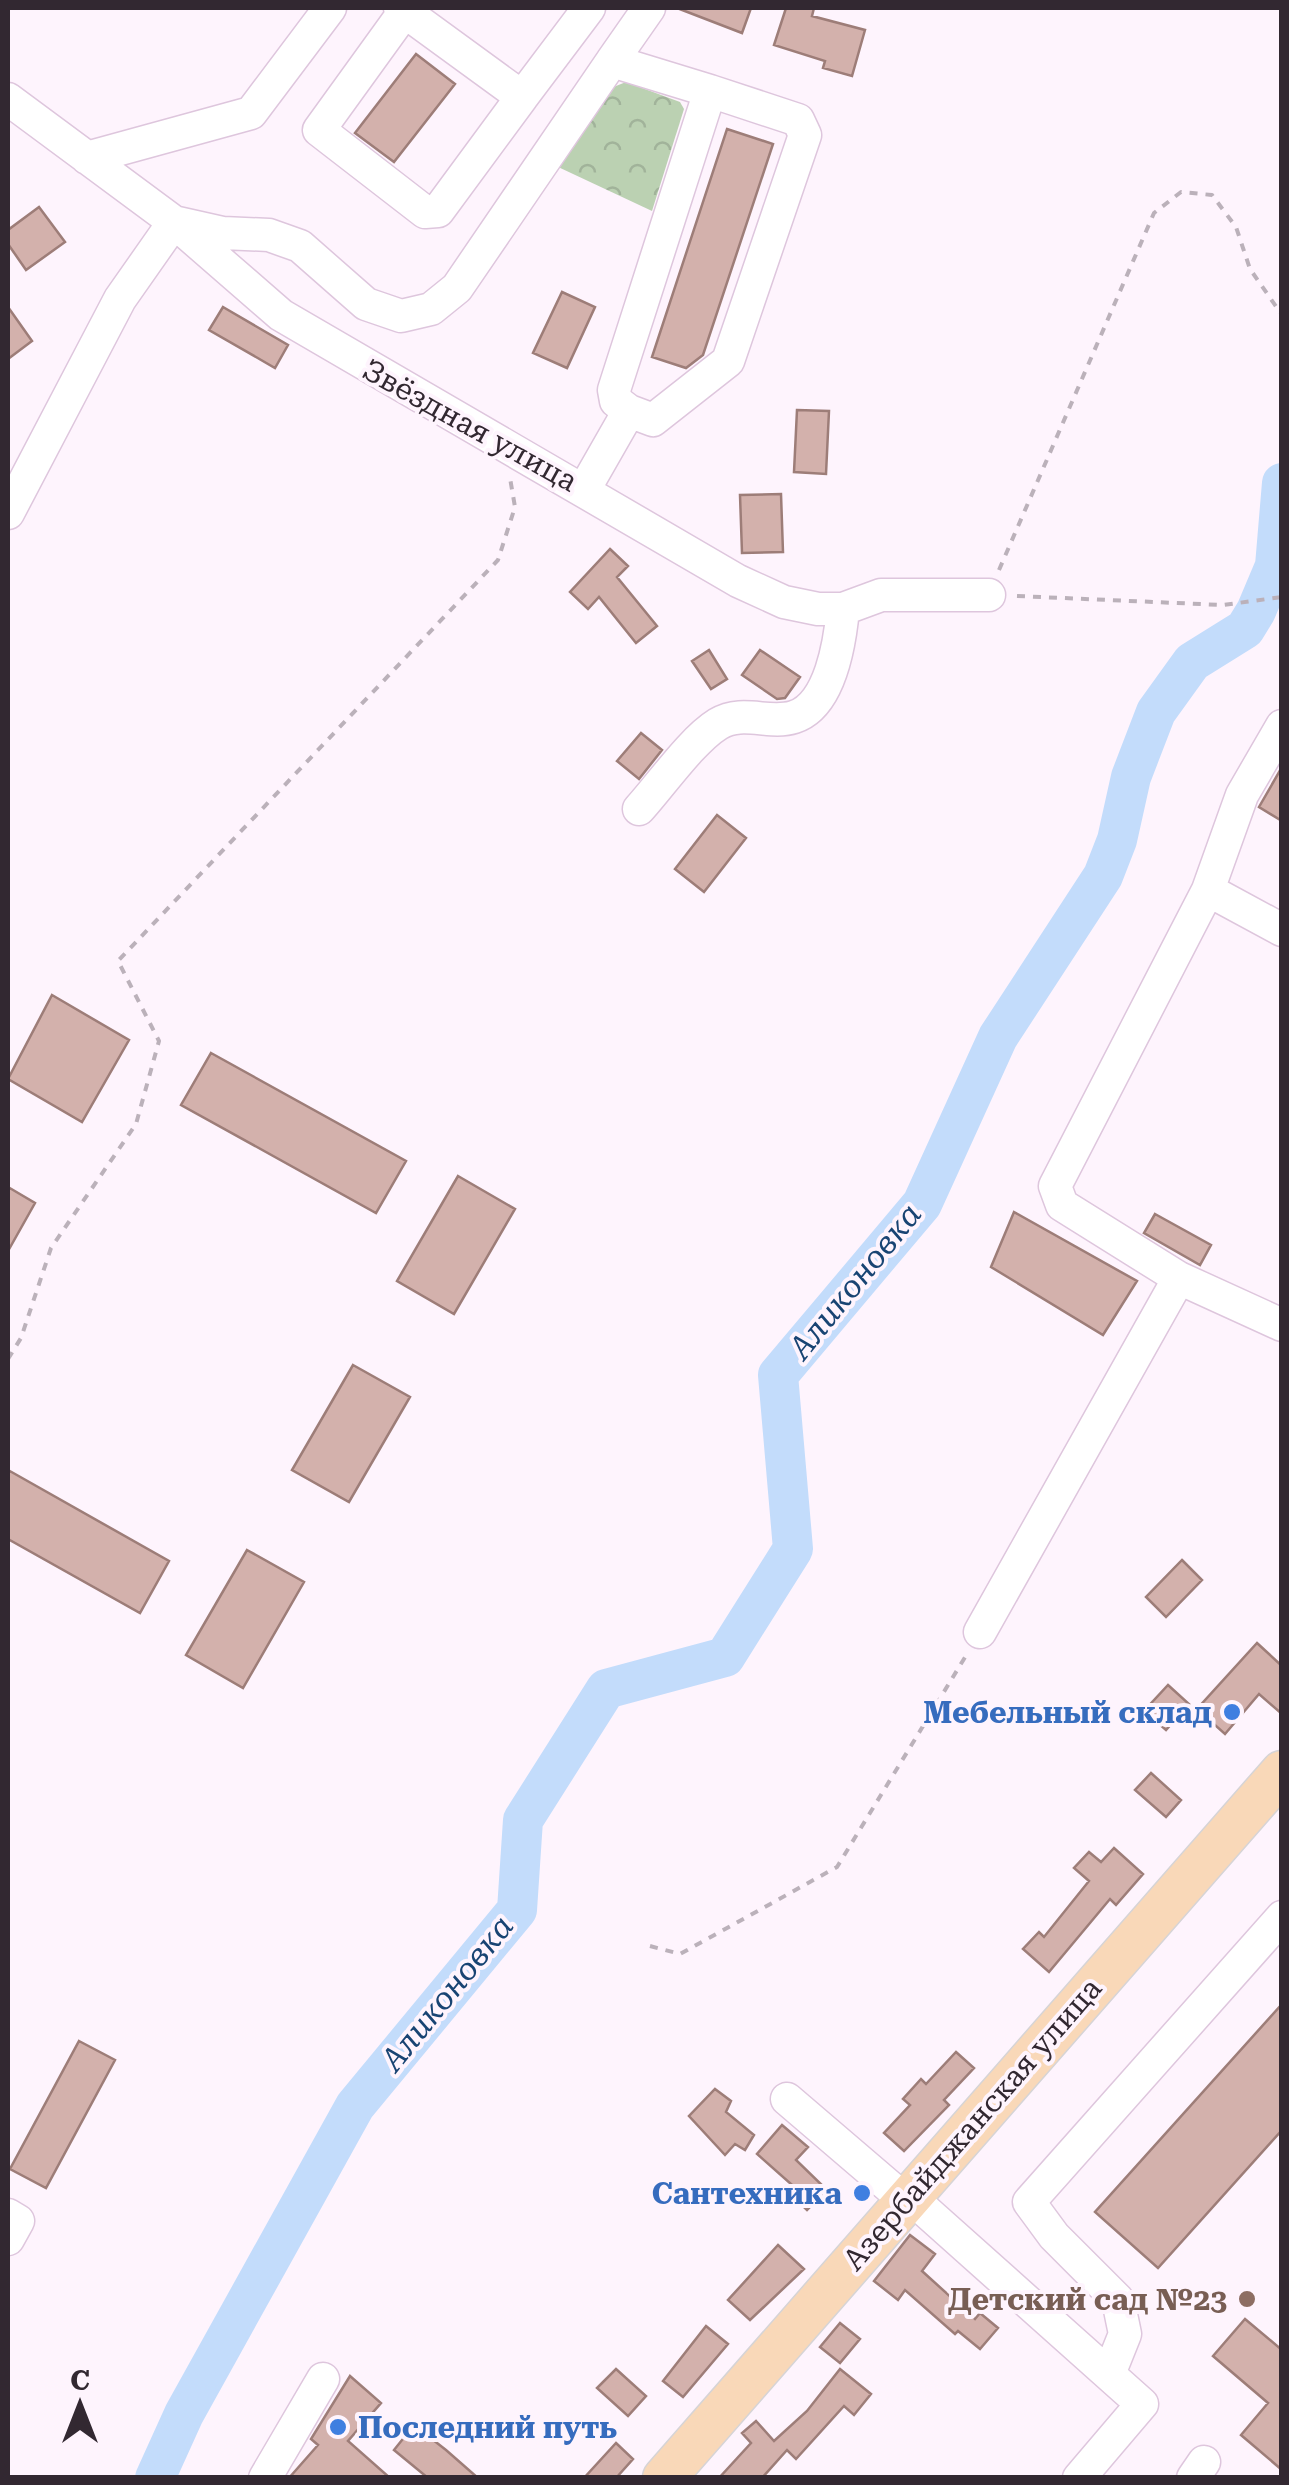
<svg xmlns="http://www.w3.org/2000/svg" width="1289" height="2485" font-family="'Roboto Serif',serif">
<defs>
<pattern id="park-crowns" width="20" height="18" patternUnits="userSpaceOnUse" patternTransform="scale(2.5)"><rect width="20" height="18" fill="#bbd1b2"/><path d="M2 6a3 3 0 1 1 6 0M12 15a3 3 0 1 1 6 0" fill="none" stroke="#a1b39a"/></pattern>
</defs>
<rect width="100%" height="100%" fill="#fef4fd"/>
<path fill="url(#park-crowns)" d="M 626,82 L 680,102 L 684,109 L 652,211 L 556,166 L 611,88 Z"/>
<g fill="none" stroke-linecap="round" stroke-linejoin="round">
<path stroke="#c3dcfb" stroke-width="40" d="M 155,2478 L 184,2414 L 355,2106 L 517,1910 L 523,1820 L 606,1689 L 725,1657 L 793,1549 L 778,1375 L 922,1204 L 998,1037 L 1103,876 L 1117,840 L 1131,777 L 1156,712 L 1192,662 L 1245,629 L 1256,611 L 1275,566 L 1282,483"/>
</g>
<path fill="#d3b1ac" stroke="#9d7d78" stroke-width="2.5" d="M 677,8 L 751,8 L 742,33 Z
M 786,8 L 814,8 L 812,16 L 865,30 L 852,76 L 823,68 L 825,61 L 774,45 Z
M 416,54 L 455,84 L 394,162 L 355,133 Z
M 727,129 L 773,144 L 703,355 L 686,368 L 652,357 Z
M 39,207 L 65,242 L 26,270 L 8,244 L 8,230 Z
M 562,292 L 595,307 L 567,368 L 533,353 Z
M 8,307 L 32,341 L 8,359 Z
M 223,307 L 288,345 L 275,368 L 209,330 Z
M 797,410 L 829,411 L 826,474 L 794,472 Z
M 781,494 L 783,552 L 742,553 L 740,495 Z
M 610,549 L 628,566 L 617,577 L 657,626 L 636,643 L 599,597 L 588,609 L 570,592 Z
M 709,650 L 727,679 L 711,689 L 692,661 Z
M 760,650 L 800,677 L 785,698 L 777,699 L 742,675 Z
M 641,733 L 662,750 L 639,779 L 617,761 Z
M 1282,767 L 1282,821 L 1259,807 Z
M 717,815 L 746,838 L 704,892 L 675,869 Z
M 52,995 L 129,1040 L 82,1122 L 8,1079 Z
M 211,1053 L 406,1161 L 376,1213 L 181,1105 Z
M 458,1176 L 515,1209 L 454,1314 L 397,1281 Z
M 8,1187 L 35,1203 L 8,1251 Z
M 1014,1212 L 1137,1281 L 1103,1335 L 991,1267 Z
M 1155,1214 L 1211,1245 L 1200,1265 L 1144,1233 Z
M 353,1365 L 410,1397 L 349,1502 L 292,1470 Z
M 8,1470 L 169,1561 L 140,1613 L 8,1539 Z
M 247,1550 L 304,1582 L 243,1688 L 186,1655 Z
M 1182,1560 L 1202,1580 L 1166,1617 L 1146,1597 Z
M 1257,1643 L 1282,1666 L 1282,1714 L 1259,1694 L 1225,1734 L 1197,1709 Z
M 1168,1685 L 1189,1704 L 1166,1730 L 1144,1711 Z
M 1151,1773 L 1181,1800 L 1166,1817 L 1135,1790 Z
M 1114,1848 L 1143,1874 L 1116,1905 L 1110,1899 L 1049,1972 L 1023,1949 L 1039,1932 L 1044,1937 L 1089,1881 L 1074,1868 L 1089,1852 L 1101,1862 Z
M 1282,2004 L 1282,2130 L 1158,2268 L 1095,2212 Z
M 79,2041 L 115,2060 L 46,2188 L 10,2169 Z
M 956,2052 L 974,2068 L 944,2100 L 949,2105 L 904,2151 L 884,2133 L 910,2105 L 903,2099 L 921,2079 L 926,2084 Z
M 715,2089 L 731,2101 L 726,2112 L 754,2135 L 745,2150 L 735,2144 L 725,2155 L 689,2116 Z
M 782,2125 L 808,2147 L 796,2160 L 827,2190 L 807,2210 L 785,2189 L 791,2184 L 757,2154 Z
M 910,2235 L 935,2254 L 922,2271 L 975,2319 L 980,2313 L 998,2328 L 980,2349 L 958,2331 L 955,2334 L 905,2290 L 898,2300 L 874,2281 Z
M 778,2245 L 804,2269 L 750,2320 L 728,2300 Z
M 1245,2319 L 1282,2350 L 1282,2470 L 1241,2435 L 1268,2403 L 1213,2356 Z
M 840,2323 L 860,2339 L 840,2363 L 820,2347 Z
M 706,2326 L 728,2344 L 683,2397 L 663,2381 Z
M 616,2369 L 646,2396 L 628,2416 L 597,2388 Z
M 840,2369 L 871,2394 L 854,2415 L 844,2406 L 796,2459 L 787,2450 L 762,2478 L 719,2478 L 751,2443 L 742,2433 L 756,2421 L 774,2441 L 807,2411 Z
M 350,2376 L 381,2403 L 348,2441 L 390,2478 L 289,2478 L 318,2445 L 311,2439 Z
M 414,2425 L 446,2450 L 478,2478 L 428,2478 L 394,2450 Z
M 616,2443 L 633,2459 L 616,2478 L 584,2478 Z"/>
<g fill="none" stroke-linecap="round" stroke-linejoin="round">
<defs>
<path id="minor" d="M 400,8 L 522,97 L 589,8
M 405,11 L 319,130 L 425,212 L 438,211 L 522,97
M 612,61 L 649,8
M 8,99 L 174,222 L 281,315 L 738,581 L 784,602 L 818,609 L 843,609 L 881,595 L 989,595
M 87,158 L 251,113 L 330,8
M 585,488 L 629,411 L 653,420 L 728,361 L 805,135 L 798,120 L 710,91 L 614,390 L 616,401 L 629,411
M 8,513 L 120,299 L 174,222 L 223,233 L 269,235 L 300,246 L 366,304 L 401,316 L 431,309 L 457,288 L 612,61 L 710,91
M 1282,726 L 1242,795 L 1208,890 L 1055,1186 L 1062,1205 L 1179,1278 L 1282,1325
M 639,809 C 660,786 692,740 718,724 C 743,709 769,725 794,717 C 831,705 840,641 843,609
M 1208,890 L 1282,930
M 980,1632 L 1179,1278
M 787,2099 L 905,2200
M 909,2196 L 1142,2404 L 1079,2478
M 8,2215 L 18,2221 L 8,2239
M 1109,2374 L 1125,2334 L 1118,2300 L 1054,2236 L 1029,2202 L 1282,1917
M 265,2478 L 323,2379
M 1193,2478 L 1204,2462"/>
<path id="major" d="M 664,2478 L 1282,1772"/>
</defs>
<use href="#minor" stroke="#dec6dd" stroke-width="35"/>
<use href="#major" stroke="#d6d4d6" stroke-width="45"/>
<path stroke="#bbb1ba" stroke-width="4" stroke-dasharray="8 8" stroke-linecap="butt" d="M 999,570 L 1154,213 L 1181,192 L 1212,195 L 1236,227 L 1250,269 L 1282,315
M 1017,596 L 1223,605 L 1282,597
M 8,1359 L 21,1338 L 51,1248 L 136,1124 L 159,1041 L 118,961 L 498,560 L 515,507 L 510,478
M 650,1946 L 680,1954 L 837,1867 L 967,1654"/>
<use href="#minor" stroke="#fff" stroke-width="32"/>
<use href="#major" stroke="#f9d8b8" stroke-width="42"/>
</g>
<g fill="#3f7fe0" stroke="#fef4fd" stroke-width="4">
<circle cx="1232" cy="1712" r="10"/>
<circle cx="862" cy="2193" r="10"/>
<circle cx="338" cy="2427" r="10"/>
</g>
<circle fill="#8d6e63" stroke="#fef4fd" stroke-width="4" cx="1247" cy="2299" r="10"/>
<g text-anchor="middle" dominant-baseline="central" stroke-width="8" stroke-linejoin="round" paint-order="stroke">
<g font-size="30" fill="#322831" stroke="#fef4fd">
<text transform="translate(470 425) rotate(29)">Звёздная улица</text>
<text transform="translate(972 2124) rotate(-49)">Азербайджанская улица</text>
</g>
<g font-size="30" font-weight="bold" fill="#366cbe" stroke="#fef4fd" text-anchor="end">
<text x="1212" y="1712">Мебельный склад</text>
<text x="842" y="2193">Сантехника</text>
<text x="358" y="2427" text-anchor="start">Последний путь</text>
</g>
<g font-size="30" font-weight="bold" fill="#785e54" stroke="#fef4fd" text-anchor="end">
<text x="1227" y="2299">Детский сад №23</text>
</g>
<g font-size="32" font-style="italic" fill="#184473" stroke="#fef4fd">
<text transform="translate(855 1281) rotate(-51)">Аликоновка</text>
<text transform="translate(447 1993) rotate(-51)">Аликоновка</text>
</g>
</g>
<rect width="1289" height="2485" fill="none" stroke="#322831" stroke-width="20"/>
<g transform="translate(80 2405)" stroke="#fef4fd" stroke-width="8" paint-order="stroke">
<path d="M0-8L18 38L0 25L-18 38Z" fill="#322831"/>
<text y="-15" font-size="28" font-weight="bold" text-anchor="middle" fill="#322831">С</text>
</g>
</svg>
